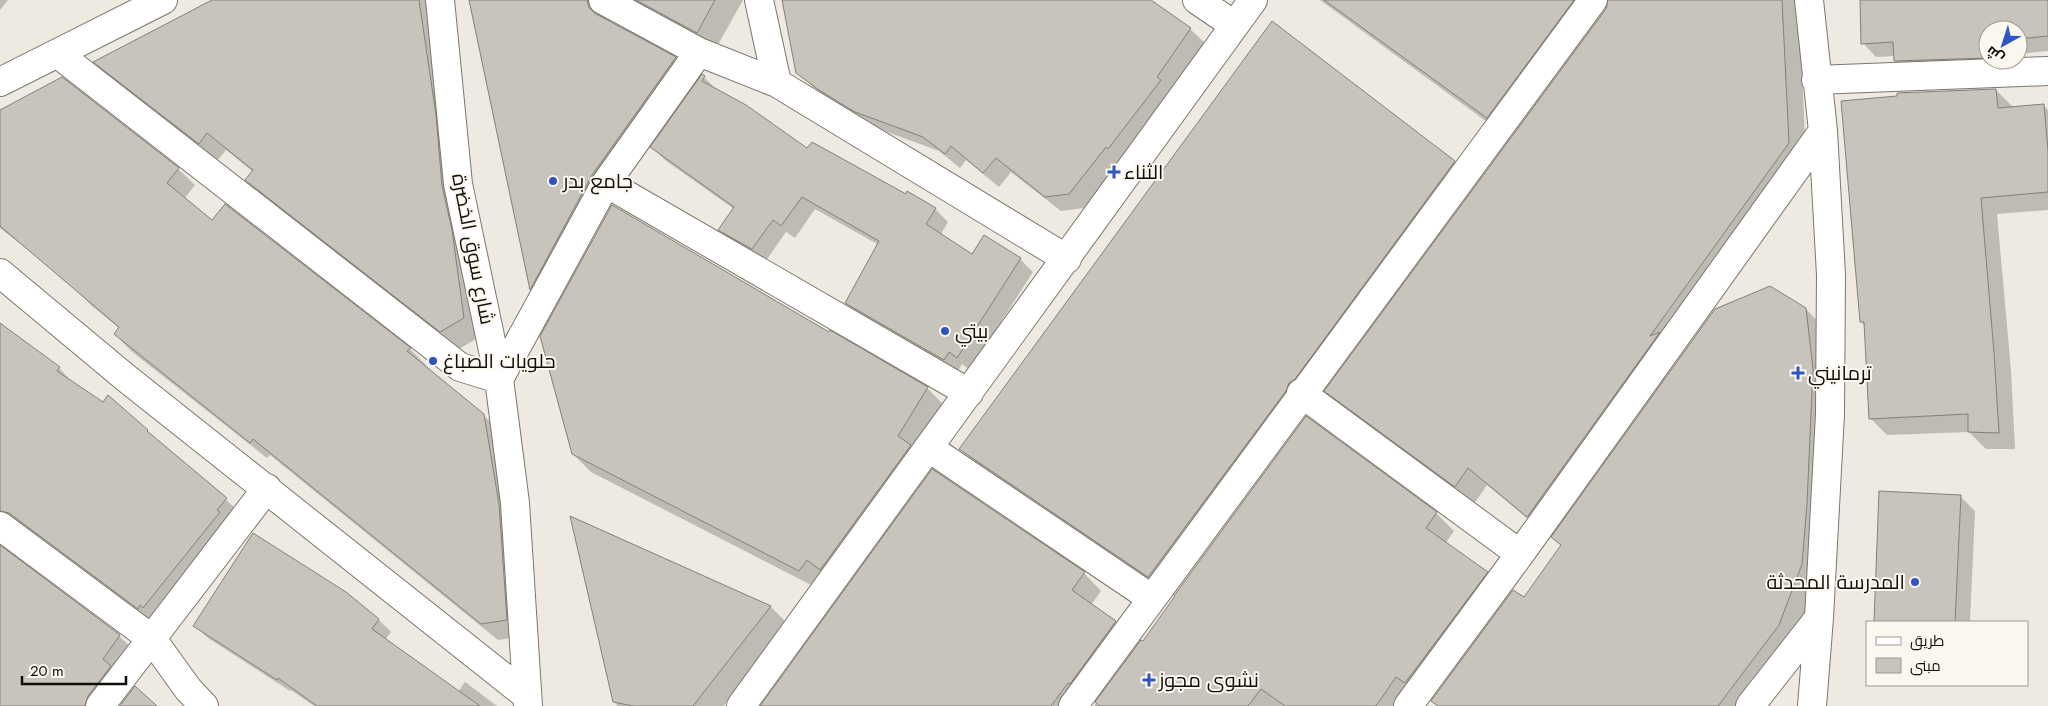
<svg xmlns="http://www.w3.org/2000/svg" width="2048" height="706" font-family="Jost,Cairo,sans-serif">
<rect width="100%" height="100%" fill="#eeeae1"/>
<path fill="#0003" d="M 0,0 L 8,0 L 0,10 Z
M 215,0 L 429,0 L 481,336 L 459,349 L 265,198 L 247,180 L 253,172 L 226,150 L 217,161 L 113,79 L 95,62 Z
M 470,0 L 743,0 L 715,50 L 607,10 L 605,20 L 675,58 L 693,76 L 610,193 L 548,306 L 531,289 Z
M 783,0 L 1149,0 L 1190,29 L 1205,43 L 1121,161 L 1084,208 L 1061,211 L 1011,172 L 999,187 L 966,160 L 960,168 L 939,151 L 871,126 L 835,105 L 813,87 L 798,72 Z
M 1320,0 L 1600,0 L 1505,135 Z
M 1609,0 L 1799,0 L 1806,162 L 1546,534 L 1487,485 L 1474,504 L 1344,409 L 1326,391 L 1607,10 Z
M 1862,0 L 2048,0 L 2048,51 L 2018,54 L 2018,30 L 1988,30 L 1988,60 L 1909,74 L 1896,61 L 1895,56 L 1876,57 L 1863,43 Z
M 704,77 L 717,90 L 807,150 L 935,209 L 948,222 L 941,234 L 973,256 L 1020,259 L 1033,272 L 970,370 L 962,364 L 957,373 L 859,316 L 846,303 L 879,245 L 815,209 L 795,238 L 786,232 L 765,262 L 733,243 L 720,230 L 734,209 L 665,160 L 652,147 Z
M 62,79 L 178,169 L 195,185 L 184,199 L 212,222 L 225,206 L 410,349 L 426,365 L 424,366 L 483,415 L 500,431 L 523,636 L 498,640 L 270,455 L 267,458 L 131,351 L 115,334 L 120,329 L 92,306 L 76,290 L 77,288 L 0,228 L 0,111 Z
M 1996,90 L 2013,107 L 2043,105 L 2048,110 L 2048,210 L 1997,214 L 2011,370 L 2015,449 L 1986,449 L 1969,432 L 1887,435 L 1870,418 L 1865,326 L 1861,322 Z
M 1454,162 L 1472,180 L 1167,594 L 979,467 L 961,449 Z
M 1806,309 L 1824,328 L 1820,582 L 1797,643 L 1749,706 L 1437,706 L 1433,701 L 1524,599 Z
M 0,325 L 59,368 L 73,383 L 147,431 L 241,513 L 153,622 L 0,536 Z
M 829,333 L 927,388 L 945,406 L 817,588 L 591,472 L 573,454 Z
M 1306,418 L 1436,513 L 1454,531 L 1445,544 L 1487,573 L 1504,590 L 1406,706 L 1094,706 L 1142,641 L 1144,643 Z
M 1880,492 L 1960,496 L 1975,511 L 1970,622 L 1875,622 Z
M 571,519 L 771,607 L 788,624 L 724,706 L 618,706 L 614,702 Z
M 0,547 L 119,636 L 134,650 L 106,706 L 0,706 Z
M 1084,573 L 1101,591 L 1091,605 L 1115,622 L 1133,640 L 1084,706 L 762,706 Z
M 379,620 L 391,632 L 385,640 L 458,692 L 465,682 L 497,706 L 314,706 L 291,690 L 290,691 L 208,638 L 195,626 Z"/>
<path fill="#c8c4bc" stroke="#848078" d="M 212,0 L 419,0 L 436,115 L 442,186 L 452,230 L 464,318 L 440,332 L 245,180 L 253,170 L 207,133 L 199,144 L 93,62 Z
M 469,0 L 587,0 L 589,8 L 596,14 L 676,57 L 592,175 L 530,290 Z
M 636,0 L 715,0 L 697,33 Z
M 782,0 L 1151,0 L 1191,28 L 1157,77 L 1161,80 L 1108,149 L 1106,147 L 1069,194 L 1045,197 L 996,158 L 983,173 L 951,146 L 945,154 L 923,137 L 855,112 L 819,90 L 796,73 Z
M 1324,0 L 1574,0 L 1487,118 Z
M 1608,0 L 1782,0 L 1789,143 L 1650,336 L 1660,332 L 1527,517 L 1468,468 L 1455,487 L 1324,391 L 1606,9 Z
M 1860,0 L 2048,0 L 2048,36 L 2018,39 L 2018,30 L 1988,30 L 1988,58 L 1894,61 L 1893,42 L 1861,44 Z
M 1272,21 L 1455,161 L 1295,379 L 1289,383 L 1286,391 L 1148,577 L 959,449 Z
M 702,74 L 705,76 L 702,81 L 746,105 L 807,148 L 812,142 L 906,194 L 907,191 L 936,208 L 926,224 L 972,254 L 984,235 L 1021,258 L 957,358 L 949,352 L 944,360 L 845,303 L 879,241 L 802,197 L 781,226 L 773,220 L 752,249 L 718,230 L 734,207 L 650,147 Z
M 62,77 L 179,168 L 167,183 L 212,220 L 225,204 L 411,348 L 407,351 L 484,414 L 499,504 L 507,620 L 481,624 L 253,439 L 250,443 L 114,334 L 119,327 L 0,226 L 0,110 Z
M 1996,89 L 1998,108 L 2044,104 L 2048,151 L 2048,192 L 1981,198 L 1994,353 L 1999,433 L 1968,432 L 1968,414 L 1869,419 L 1864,322 L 1860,322 L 1841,101 L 1897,96 L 1897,93 Z
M 612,205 L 829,332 L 830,330 L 928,387 L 898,436 L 911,445 L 820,570 L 807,560 L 799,571 L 572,454 L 540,336 Z
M 1770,286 L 1806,308 L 1813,369 L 1807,504 L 1802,564 L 1779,625 L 1718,706 L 1438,706 L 1431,701 L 1513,590 L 1524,597 L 1561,545 L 1551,537 L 1715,309 Z
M 0,323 L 60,367 L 57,371 L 103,402 L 108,395 L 148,430 L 147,431 L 227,498 L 217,510 L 220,512 L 143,608 L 140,605 L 138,609 L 9,513 L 0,511 Z
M 1306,416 L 1437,512 L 1426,528 L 1488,572 L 1405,683 L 1396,677 L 1376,706 L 1285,706 L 1261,689 L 1248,706 L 1100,706 L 1095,702 L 1141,640 L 1143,641 L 1175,596 L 1174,596 Z
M 932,469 L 1085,572 L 1072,590 L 1116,621 L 1070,684 L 1068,683 L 1051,706 L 760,706 Z
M 1879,491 L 1961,495 L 1955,622 L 1874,622 Z
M 570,516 L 771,606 L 693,706 L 633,706 L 613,702 Z
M 253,533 L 346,592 L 379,619 L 372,629 L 480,706 L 317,706 L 278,678 L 277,680 L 193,626 Z
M 0,545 L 120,635 L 103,659 L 111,666 L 88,696 L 85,706 L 0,706 Z
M 135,686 L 157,706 L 120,706 Z"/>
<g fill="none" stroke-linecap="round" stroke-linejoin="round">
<defs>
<path id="minor" d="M 440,0 L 458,184 L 499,379 L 515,503 L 528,706
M 603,0 L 699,52 L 777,83 L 1067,259
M 759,0 L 777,83
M 1197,0 L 1234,25
M 1809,0 L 1823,131 L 1831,275 L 1830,414 L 1819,618 L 1812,706
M 58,54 L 460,367 L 499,379 L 606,183 L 699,52
M 1816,80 L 2048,71
M 0,82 L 163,0
M 606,183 L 969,393
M 0,273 L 126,378 L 526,695
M 1301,393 L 1520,554
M 929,448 L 1151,598
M 0,526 L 152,639 L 188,689 L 204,706
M 100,706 L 267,488
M 741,706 L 1253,0
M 1073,706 L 1593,0
M 1408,706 L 1520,554 L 1823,131
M 1750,706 L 1819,618"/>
</defs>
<use href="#minor" stroke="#7b776f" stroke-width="30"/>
<use href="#minor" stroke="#fff" stroke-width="28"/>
</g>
<g fill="#2f54c4" stroke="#fcf7ee" stroke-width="2">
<path d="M1111.5 164.5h5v5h5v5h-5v5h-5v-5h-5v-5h5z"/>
<circle cx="553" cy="181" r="5"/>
<circle cx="945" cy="331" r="5"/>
<circle cx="433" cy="361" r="5"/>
<path d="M1795.5 365.5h5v5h5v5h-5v5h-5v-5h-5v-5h5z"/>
<circle cx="1915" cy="582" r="5"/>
<path d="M1146.5 672.5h5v5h5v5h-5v5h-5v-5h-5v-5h5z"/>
</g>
<g text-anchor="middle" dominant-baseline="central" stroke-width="4" stroke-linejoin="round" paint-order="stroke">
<g font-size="20" fill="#0f0e0b" stroke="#fcf7ee" text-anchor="start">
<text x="1124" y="172">الثناء</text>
<text x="563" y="181">جامع بدر</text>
<text x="955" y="331">بيتي</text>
<text x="443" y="361">حلويات الصباغ</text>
<text x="1808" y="373">ترمانيني</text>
<text x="1905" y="582" text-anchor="end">المدرسة المحدثة</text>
<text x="1159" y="680">نشوى مجوز</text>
</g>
<g font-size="20" fill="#0f0e0b" stroke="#fcf7ee">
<text transform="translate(473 249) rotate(79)">شارع سوق الخضرة</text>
</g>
</g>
<rect x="1866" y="621" width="162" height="65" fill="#fcf7ee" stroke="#9d9a93"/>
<rect x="1876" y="637" width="25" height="8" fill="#ffffff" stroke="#9d9a93"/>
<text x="1910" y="646" font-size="15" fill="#0f0e0b">طريق</text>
<rect x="1876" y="658" width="25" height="15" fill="#c8c4bc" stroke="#9d9a93"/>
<text x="1910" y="671" font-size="15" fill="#0f0e0b">مبنى</text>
<g transform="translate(2003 45) rotate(219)"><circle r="24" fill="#fcf7ee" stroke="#9d9a93"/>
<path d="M0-4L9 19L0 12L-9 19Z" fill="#2f54c4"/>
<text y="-8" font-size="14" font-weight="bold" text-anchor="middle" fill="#0f0e0b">ش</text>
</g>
<path d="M22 676v8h104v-8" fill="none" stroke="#0f0e0b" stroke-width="2.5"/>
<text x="30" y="676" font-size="15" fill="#0f0e0b" stroke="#fcf7ee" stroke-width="4" paint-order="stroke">20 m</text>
</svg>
